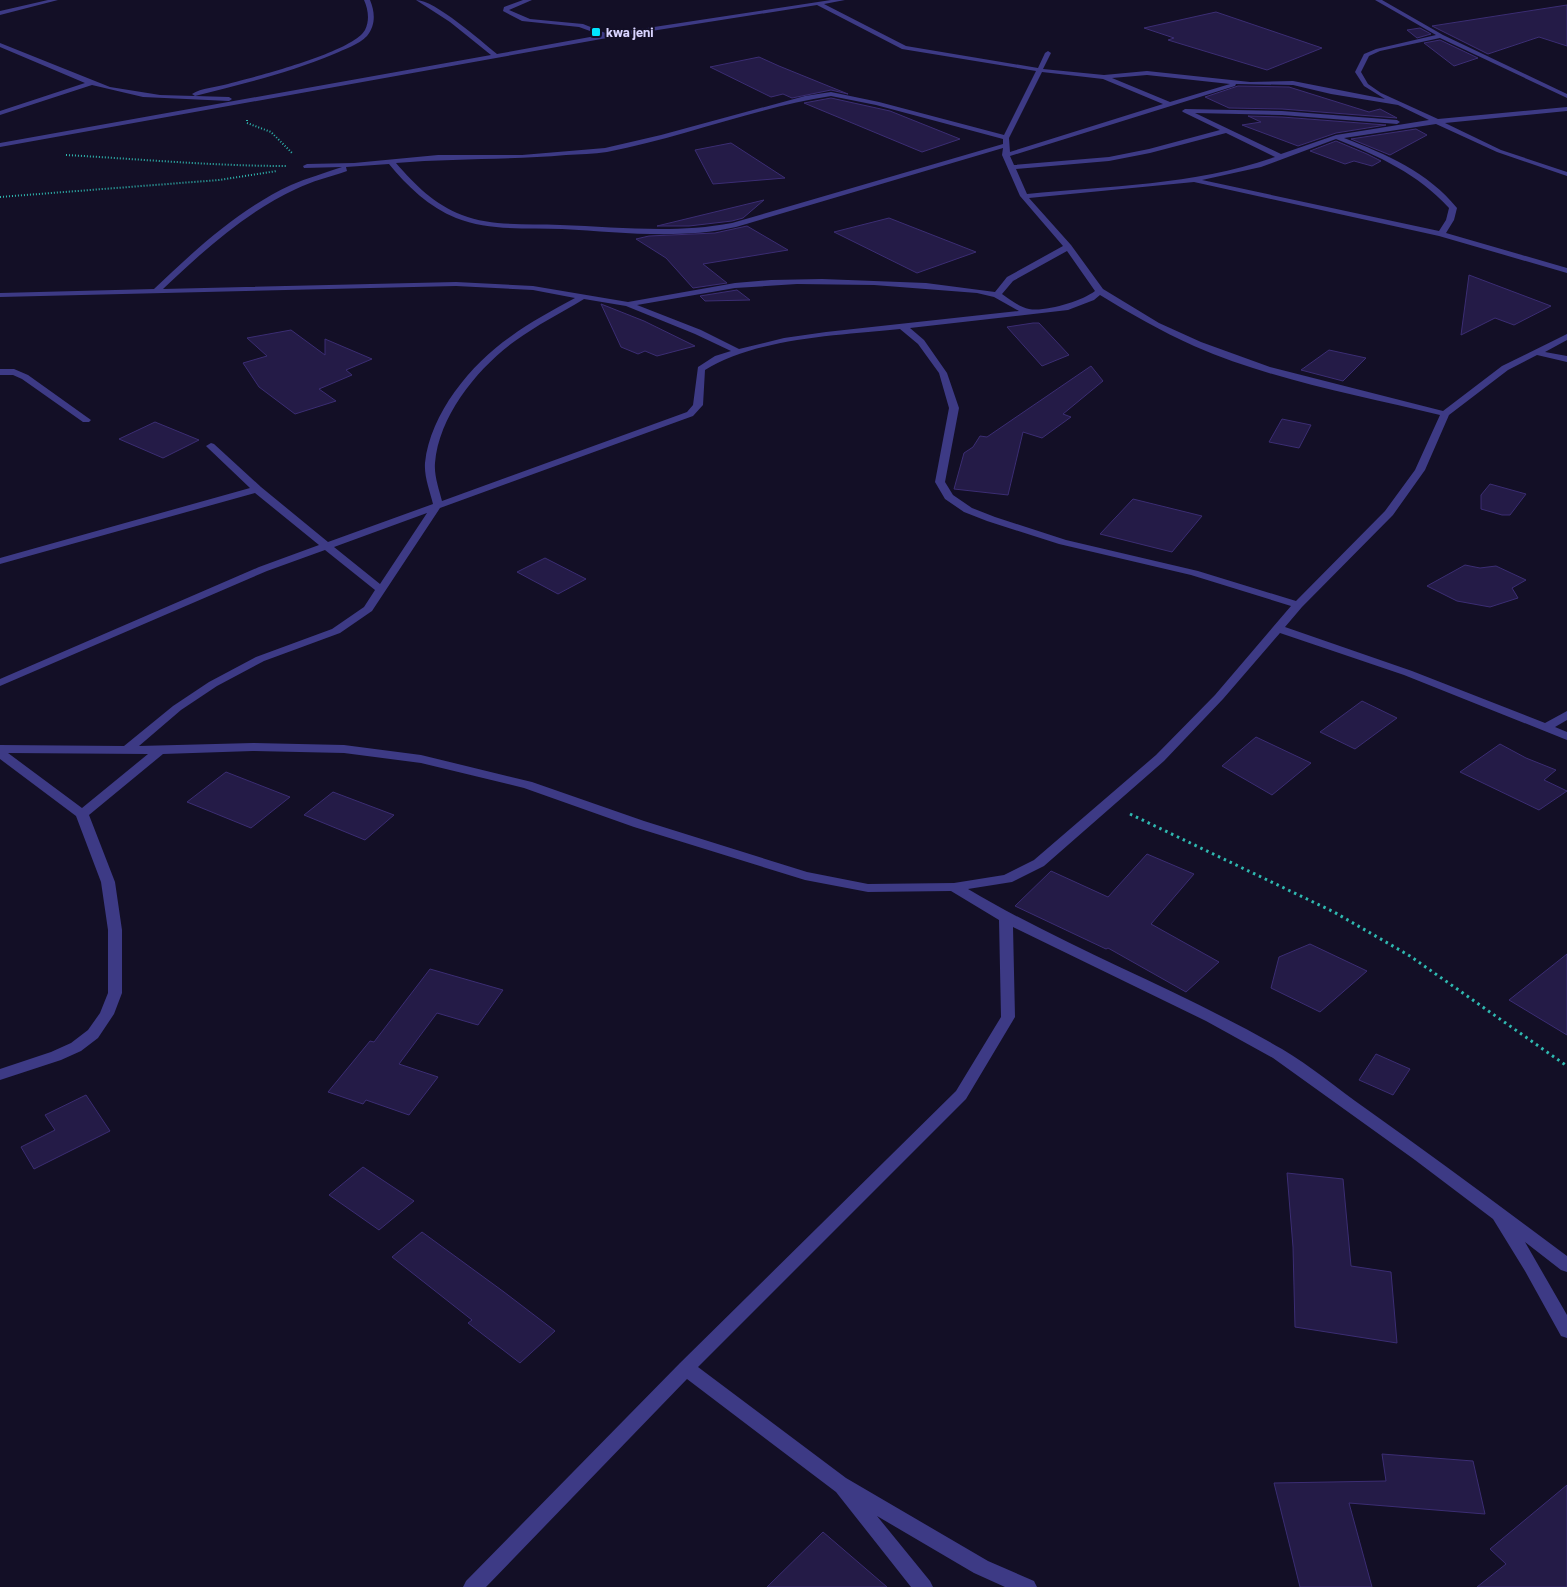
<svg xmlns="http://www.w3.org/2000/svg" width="1567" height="1587" font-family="'Golos Text',sans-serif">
<rect width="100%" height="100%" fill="#130f26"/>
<path fill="#241b47" stroke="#3b2d73" d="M 1567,5 L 1567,46 L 1539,37 L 1488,54 L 1432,26 Z
M 1216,12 L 1322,48 L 1267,70 L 1168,40 L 1174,38 L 1144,28 Z
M 1420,28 L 1431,34 L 1417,38 L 1407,30 Z
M 1440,40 L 1478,58 L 1454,66 L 1424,43 Z
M 759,57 L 779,66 L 848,94 L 831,90 L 792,98 L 783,94 L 771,97 L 710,67 Z
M 1238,86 L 1289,87 L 1369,112 L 1380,109 L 1397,118 L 1282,109 L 1229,108 L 1205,97 Z
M 831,98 L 890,111 L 960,139 L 922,152 L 804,103 Z
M 1248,116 L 1282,117 L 1386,125 L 1336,133 L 1298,146 L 1242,125 L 1261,122 Z
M 1416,129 L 1427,135 L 1390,155 L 1351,139 Z
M 1336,141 L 1367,154 L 1381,161 L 1372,166 L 1354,161 L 1345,164 L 1310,151 Z
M 731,143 L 785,178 L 713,184 L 695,150 Z
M 764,200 L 743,218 L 732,221 L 689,226 L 657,226 Z
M 889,218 L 976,252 L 917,273 L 834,232 Z
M 747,226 L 788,250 L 703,264 L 727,283 L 693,288 L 666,258 L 636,239 L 649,236 L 715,233 Z
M 1469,275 L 1551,306 L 1514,325 L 1495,318 L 1461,335 Z
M 737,290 L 750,300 L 705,301 L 700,296 Z
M 601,304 L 644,321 L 695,346 L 657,356 L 645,351 L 638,354 L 621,347 Z
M 1033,323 L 1039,323 L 1069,355 L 1042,366 L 1007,327 Z
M 291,330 L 325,355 L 325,339 L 372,359 L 346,370 L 352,375 L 319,389 L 336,401 L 295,414 L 259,387 L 243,363 L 267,356 L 247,338 Z
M 1329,350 L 1366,358 L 1343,381 L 1301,370 Z
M 1091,366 L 1103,381 L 1063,414 L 1071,417 L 1042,438 L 1023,432 L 1008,495 L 954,489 L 964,453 L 973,447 L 980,436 L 987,437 Z
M 1282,419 L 1311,425 L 1299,448 L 1269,442 Z
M 155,422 L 199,440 L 163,458 L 119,439 Z
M 1490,484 L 1526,494 L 1510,515 L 1502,515 L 1481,509 L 1481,495 Z
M 1133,499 L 1202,516 L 1172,552 L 1100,534 Z
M 545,558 L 586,579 L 558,594 L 517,572 Z
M 1465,565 L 1480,568 L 1496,566 L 1526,580 L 1512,588 L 1518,598 L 1490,607 L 1457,601 L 1427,586 Z
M 1362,701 L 1397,718 L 1355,749 L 1320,732 Z
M 1256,737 L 1311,763 L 1272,795 L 1222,766 Z
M 1500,744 L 1526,758 L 1556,770 L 1544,780 L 1567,791 L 1539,810 L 1460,772 Z
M 226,772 L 290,797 L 251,828 L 187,802 Z
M 333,792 L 394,815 L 365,840 L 304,815 Z
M 1147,854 L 1194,874 L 1151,924 L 1219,962 L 1186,992 L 1108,948 L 1106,949 L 1015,906 L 1051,871 L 1108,897 Z
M 1310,944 L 1367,971 L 1320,1012 L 1271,988 L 1279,957 Z
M 1567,954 L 1567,1035 L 1509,1000 Z
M 430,969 L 503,990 L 478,1025 L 437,1013 L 399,1064 L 438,1077 L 409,1115 L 366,1100 L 363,1104 L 328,1092 L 370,1041 L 374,1042 Z
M 1376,1054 L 1410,1069 L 1393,1095 L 1359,1080 Z
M 86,1095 L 110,1131 L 34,1169 L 21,1147 L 55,1130 L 45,1115 Z
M 363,1167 L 414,1201 L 379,1230 L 329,1195 Z
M 1287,1173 L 1343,1179 L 1351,1266 L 1391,1272 L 1397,1343 L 1295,1327 L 1293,1247 Z
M 422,1232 L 504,1292 L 555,1331 L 520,1363 L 468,1323 L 472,1320 L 392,1257 Z
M 1382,1454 L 1473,1461 L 1485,1514 L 1349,1503 L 1372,1587 L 1300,1587 L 1274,1483 L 1386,1481 Z
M 1567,1485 L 1567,1587 L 1477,1587 L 1506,1564 L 1490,1549 Z
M 823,1532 L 887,1587 L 767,1587 Z"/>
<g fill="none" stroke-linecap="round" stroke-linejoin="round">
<path stroke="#2fb8b0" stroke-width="2" stroke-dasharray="1 2" stroke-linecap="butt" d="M 247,120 L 247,123 L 271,132 L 293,154
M 66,155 C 139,159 213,166 286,166
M 0,197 L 219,180 L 277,171"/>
<path stroke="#2fb8b0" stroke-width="3" stroke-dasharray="2.5 4" stroke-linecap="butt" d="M 1130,814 L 1334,912 L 1410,956 L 1567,1066"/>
<path fill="#3d3a85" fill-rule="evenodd" d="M 48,0 L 58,0 L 0,15 L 0,11 Z
M 364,0 L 370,0 C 375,12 376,25 367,36 C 358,45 345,49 334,54 C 289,73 242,84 195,96 L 192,94 C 201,88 217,87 228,84 C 255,77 353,52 365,30 C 370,20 368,9 364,0 Z
M 416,0 C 435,0 481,41 497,54 L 601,35 L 579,27 L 522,21 L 503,11 L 504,7 L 523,0 L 532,0 L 509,10 L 530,19 L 583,24 L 608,34 L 831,0 L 845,0 L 824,4 L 906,46 L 1038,68 L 1045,53 L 1048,51 L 1051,53 L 1043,69 L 1104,75 L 1147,71 L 1250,82 L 1293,81 L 1385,99 L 1364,86 L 1355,72 L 1364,54 L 1376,49 L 1436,35 L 1375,0 L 1382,0 L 1443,35 L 1567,94 L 1567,98 L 1565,97 L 1440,38 L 1380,51 L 1369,56 L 1361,72 L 1368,84 L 1381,93 L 1438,119 L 1567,107 L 1567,111 L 1445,123 L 1501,150 L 1567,172 L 1567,176 L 1497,152 L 1436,124 L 1344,138 C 1386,154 1428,172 1457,208 L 1454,220 L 1446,233 L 1567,268 L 1567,273 L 1439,236 L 1194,182 L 1029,198 L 1071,245 L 1103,289 L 1159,323 L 1201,342 L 1270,367 L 1443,411 L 1502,366 L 1567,334 L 1567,340 L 1545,352 L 1567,356 L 1567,362 L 1537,355 L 1508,370 L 1449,415 L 1425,470 L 1393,515 L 1302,607 L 1285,627 L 1412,671 L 1545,723 L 1567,711 L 1567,720 L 1555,727 L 1567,732 L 1567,740 L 1404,675 L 1280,633 L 1223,699 L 1164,761 L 1044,866 L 1012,882 L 968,889 C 1069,949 1180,990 1282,1049 C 1311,1066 1338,1089 1365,1108 C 1433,1156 1500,1206 1567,1256 L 1567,1272 L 1561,1270 L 1525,1242 L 1567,1315 L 1567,1338 L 1561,1336 L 1525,1271 L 1493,1219 L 1415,1160 L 1273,1058 L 1206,1021 L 1013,927 L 1015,1017 L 966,1099 L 698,1367 L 846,1478 L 988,1561 L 1034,1581 L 1037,1587 L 1005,1587 L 974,1573 L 877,1516 L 930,1581 L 933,1587 L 911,1587 L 836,1492 L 687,1379 L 486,1587 L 463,1587 L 466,1581 L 680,1363 L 956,1091 L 1001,1017 L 999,920 L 951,891 L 868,892 L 805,880 L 634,827 L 524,788 L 421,763 L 344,753 L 253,751 L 163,754 L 89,815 L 115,882 L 122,930 L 122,993 L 114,1014 L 98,1038 L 81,1051 L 61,1060 L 0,1080 L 0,1069 L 51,1052 L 71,1043 L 88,1030 L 100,1013 L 108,993 L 108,930 L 101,882 L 76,816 L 0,759 L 0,745 L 124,746 L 173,706 L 209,682 L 256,657 L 332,629 L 364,607 L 375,590 L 325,550 L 267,571 L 0,686 L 0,679 L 259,567 L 319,545 L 255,493 L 0,564 L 0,558 L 250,488 L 208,448 L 206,446 L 211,443 L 214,444 L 261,487 L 328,542 L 433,504 C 430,491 424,477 425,463 C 430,414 471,364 510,337 C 530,322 553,310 575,298 L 533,290 L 456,286 L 0,297 L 0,293 L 154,289 C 195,250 239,209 291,185 C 307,178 325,173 342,167 L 304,168 L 303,166 L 307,164 L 354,163 L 438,155 L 522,155 L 605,148 L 661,135 L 805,96 L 831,92 L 879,102 L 1004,135 L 1036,71 L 902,49 L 817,5 L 607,38 L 0,147 L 0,143 L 491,55 L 450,22 ZM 1042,72 L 1103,79 L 1163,104 L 1010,152 L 1009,138 ZM 1147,75 L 1230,84 L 1170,102 L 1112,78 ZM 1236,84 L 1293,85 L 1331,94 L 1398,105 L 1429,120 L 1336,135 L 1281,154 L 1195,113 L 1282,115 L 1397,124 L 1400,122 L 1397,120 L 1282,111 L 1185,109 L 1182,111 L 1183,112 L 1220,130 L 1149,149 L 1109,157 L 1014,165 L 1010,156 L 1235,86 ZM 831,96 L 876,105 L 1003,139 L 1003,144 L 732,223 C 674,234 618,227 560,225 C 528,223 492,227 462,215 C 435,205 414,184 396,163 C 452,158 509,160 566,155 C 579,154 594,154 607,152 C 683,137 755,108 831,96 ZM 1226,133 L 1275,157 C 1196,185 1109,186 1027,194 L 1016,169 L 1109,161 L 1150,153 ZM 1336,139 C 1379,156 1418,174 1449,208 L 1446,220 L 1439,231 L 1202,180 L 1261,167 ZM 1003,148 L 1002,155 L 1020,196 L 1063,246 L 1007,277 L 995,292 L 926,283 L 822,279 L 771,280 L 735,283 L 628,302 L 533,286 L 456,282 L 163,289 C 203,251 246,212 296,189 C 312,181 330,177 347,171 L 346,167 L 389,164 C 407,186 429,207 456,218 C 489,231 527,228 562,229 C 620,232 678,240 736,227 ZM 1067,251 L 1095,291 C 1082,301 1046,312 1029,309 C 1021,308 1009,299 1002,294 L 1013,281 ZM 797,284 L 874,285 L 977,293 L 994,297 L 1019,311 L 826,332 L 784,338 L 739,349 L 701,330 L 637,305 L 735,288 ZM 1100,295 C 1131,314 1161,331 1194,346 C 1272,380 1358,395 1440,415 L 1415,470 L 1385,511 L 1296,601 L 1198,571 L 1066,540 L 995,517 L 972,508 L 953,495 L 945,482 L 959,408 L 947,373 L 924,340 L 910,328 L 1068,310 L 1094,300 ZM 584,299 L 626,306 L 695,334 L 731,351 L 715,356 L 698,367 L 693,405 L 687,412 L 442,501 C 439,489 434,476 435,463 C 439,415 478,368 515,341 C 537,325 561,313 584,299 ZM 900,329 L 918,344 L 939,373 L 949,408 L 935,482 L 945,499 L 964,512 L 987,521 L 1059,544 L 1191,575 L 1291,606 L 1215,695 L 1156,755 L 1034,860 L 1004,875 L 954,883 L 868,884 L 807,872 L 644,821 L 532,782 L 421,755 L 344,745 L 253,743 L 139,746 L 181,710 L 217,686 L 264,661 L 340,633 L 372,611 L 440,508 L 693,416 L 703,405 L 705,370 C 755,338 842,335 900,329 ZM 427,513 L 380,584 L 334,547 ZM 8,753 L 148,754 L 82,808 Z
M 0,43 L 110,87 L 160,95 L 229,97 L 232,99 L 229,101 L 143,97 L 92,85 L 0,115 L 0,111 L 85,83 L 0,47 Z
M 0,369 L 14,369 L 28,375 L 91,420 L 89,422 L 83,422 L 22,379 L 13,375 L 0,375 Z"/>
</g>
<rect fill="#00e5ff" stroke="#130f26" stroke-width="2" x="591" y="27" width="10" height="10" rx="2.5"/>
<g text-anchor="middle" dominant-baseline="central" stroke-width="4" stroke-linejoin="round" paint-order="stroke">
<g font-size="12" font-weight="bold" fill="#d9d4ff" stroke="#130f26" text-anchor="start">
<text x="606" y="32">kwa jeni</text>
</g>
</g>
</svg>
